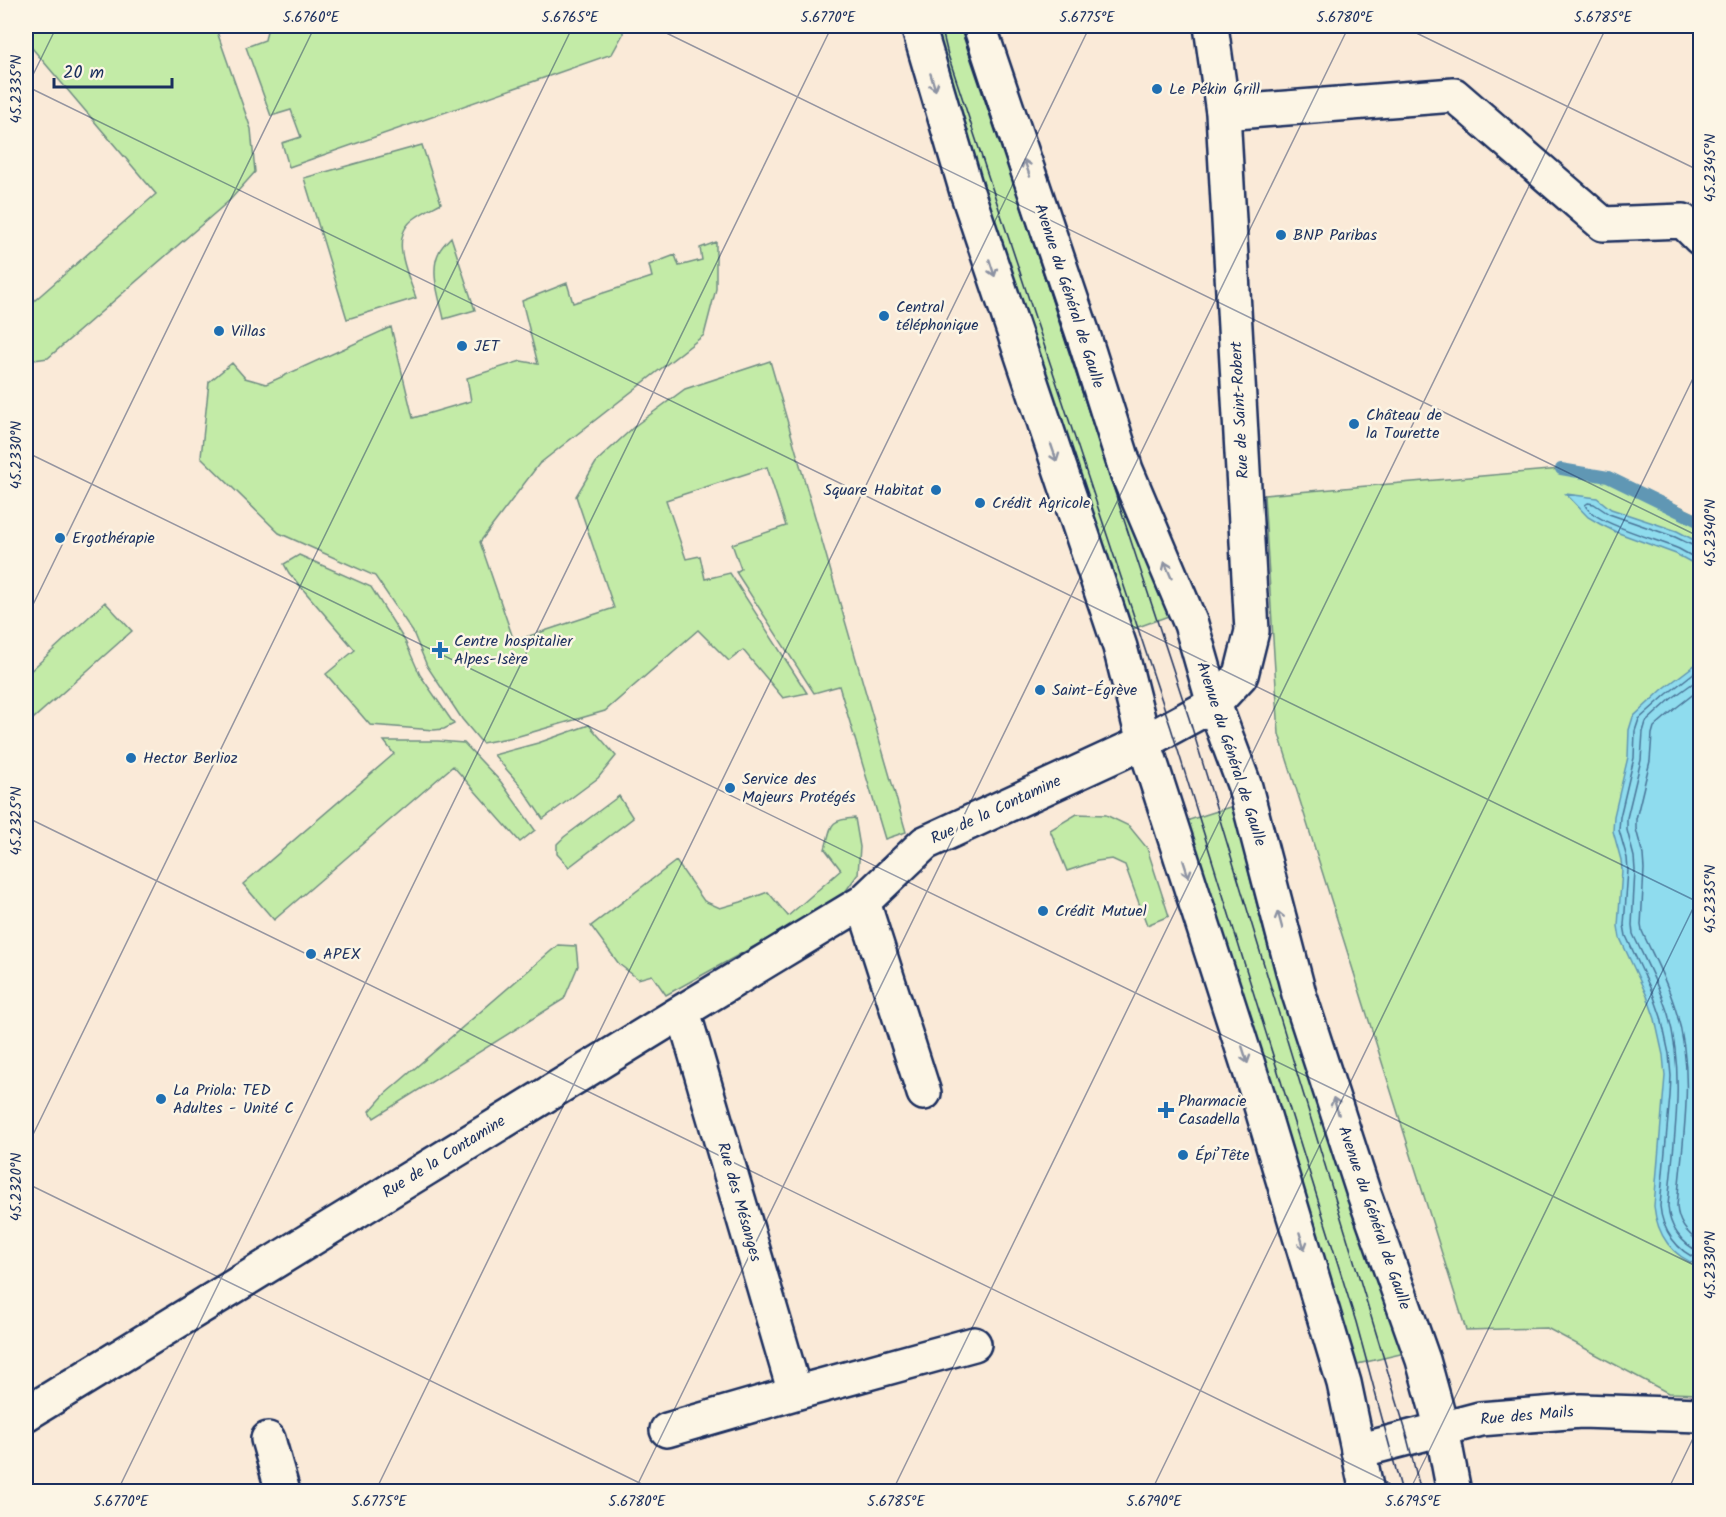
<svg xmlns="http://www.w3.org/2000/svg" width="1726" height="1517" font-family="Kalam,sans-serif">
<rect width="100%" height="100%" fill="#faead8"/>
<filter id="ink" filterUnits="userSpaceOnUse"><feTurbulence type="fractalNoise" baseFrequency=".0167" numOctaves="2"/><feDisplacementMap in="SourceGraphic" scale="12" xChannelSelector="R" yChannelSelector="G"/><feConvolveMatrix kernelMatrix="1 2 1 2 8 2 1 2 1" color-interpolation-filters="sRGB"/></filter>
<g filter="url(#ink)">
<path fill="#c3eba7" stroke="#6f8d82" stroke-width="1.5" d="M 26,26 L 215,26 L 251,129 L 255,172 L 230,200 L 48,358 L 34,360 L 26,356 L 26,308 L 156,194 L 26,41 Z
M 268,26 L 623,26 L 623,34 L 612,54 L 289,167 L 282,143 L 301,137 L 291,110 L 271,116 L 246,47 L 265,40 Z
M 928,26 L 969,26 L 1174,614 L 1127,631 Z
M 422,145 L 441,203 C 432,208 423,212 415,218 C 388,236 408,274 416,298 L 347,319 L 304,178 Z
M 451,237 L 475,310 L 444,319 C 440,299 429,272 439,252 C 441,247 447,241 451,237 Z
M 716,242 L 716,289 L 704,335 L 539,464 L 480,542 L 514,641 L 614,608 L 576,496 L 597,461 L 636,425 L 685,389 L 770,361 L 906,832 L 885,839 L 839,686 L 814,693 L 736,572 L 741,569 L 732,544 L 786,526 L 767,467 L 666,500 L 686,559 L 700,556 L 705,579 L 730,573 L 807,693 L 783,698 L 743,650 L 729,661 L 698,630 L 605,711 L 519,736 L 482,743 L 462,719 L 427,666 L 413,632 L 375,576 L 279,533 L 201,457 L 209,382 L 232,363 L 245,378 L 266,384 L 391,327 L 413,418 L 471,401 L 467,378 L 521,361 L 538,364 L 522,301 L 567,283 L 573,303 L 652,277 L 649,265 L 675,255 L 679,266 L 702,260 L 700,248 Z
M 1561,469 L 1608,472 L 1700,516 L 1700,1394 L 1668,1393 L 1547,1328 L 1466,1330 L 1279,734 L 1264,495 Z
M 299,555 L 371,587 L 405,641 L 420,675 L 454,724 L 444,729 L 434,730 L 370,725 L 326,674 L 355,650 L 289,573 L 284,564 Z
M 105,602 L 132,631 L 26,725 L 26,675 Z
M 589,725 L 616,756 L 598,778 L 543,819 L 520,785 L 494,755 L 538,743 Z
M 384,741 L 438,741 L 464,743 L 501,782 L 535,830 L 520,842 L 453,766 L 274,920 L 243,884 L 394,754 Z
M 619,796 L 633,818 L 569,867 L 557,854 L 557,844 L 564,837 Z
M 1233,806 C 1244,853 1255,901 1268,947 C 1307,1085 1356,1219 1405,1353 L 1353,1365 L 1186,821 Z
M 1077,814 L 1106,815 L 1129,826 L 1147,848 L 1169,916 L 1147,925 L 1125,865 L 1112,859 L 1097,861 L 1067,871 L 1050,830 Z
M 855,818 L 860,847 L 858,874 L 840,899 L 666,995 L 652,975 L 638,979 L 619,964 L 591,926 L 676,861 L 704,901 L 720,908 L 741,902 L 768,892 L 788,916 L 841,870 L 825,849 C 832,825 828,820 855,818 Z
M 558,945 L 576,946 L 578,966 L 564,999 L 374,1118 L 370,1111 L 385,1094 Z"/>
<path fill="#8fdcee" stroke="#6197b4" stroke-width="1.5" d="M 1566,494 L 1597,498 L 1611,509 L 1677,531 L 1700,543 L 1700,567 L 1676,554 L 1616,532 L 1600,524 L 1588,517 Z
M 1700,661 L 1700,1266 C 1672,1257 1657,1235 1654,1206 L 1665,1076 L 1663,1055 L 1655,1019 L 1647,996 L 1620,938 L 1618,926 L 1622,870 L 1621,860 L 1613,831 L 1614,816 L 1628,757 L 1629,730 L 1633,717 L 1663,689 Z"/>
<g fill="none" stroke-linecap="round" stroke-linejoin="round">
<path stroke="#497498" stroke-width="1.5" d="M 1700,548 L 1696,547 L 1675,537 L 1609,514 L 1594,504 L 1588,503 L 1585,505 C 1593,523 1659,540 1679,549 C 1686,553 1693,557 1700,560
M 1700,668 L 1667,694 L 1639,719 L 1635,731 L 1634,758 L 1620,817 L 1619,830 L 1627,858 L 1628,870 L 1624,925 L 1626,936 L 1653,994 L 1661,1017 L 1669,1054 L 1671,1076 L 1670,1096 L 1660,1206 C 1662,1230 1677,1252 1700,1260
M 1700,678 L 1671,699 L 1646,722 L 1643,732 L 1641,760 L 1627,818 L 1627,830 L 1634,857 L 1635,870 L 1632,925 L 1633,934 C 1645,960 1659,986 1668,1014 C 1686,1077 1673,1142 1668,1206 C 1669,1226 1681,1244 1700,1252
M 1700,689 L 1677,707 L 1654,727 L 1652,734 L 1650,761 L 1636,819 L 1636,829 L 1643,855 L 1644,869 L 1641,925 L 1642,931 C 1654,958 1668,983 1676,1011 C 1696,1074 1682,1141 1677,1206 C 1678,1222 1687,1234 1700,1242"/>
<path stroke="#6197b4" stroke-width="12" d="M 1561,469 L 1608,477 L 1700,522"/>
<defs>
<path id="minor" d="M 1223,113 L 1454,95 L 1603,224 L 1683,221 L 1700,238
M 863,902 L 924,1093
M 683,1011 L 795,1393
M 26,1414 L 683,1011 L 863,902 L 925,843 L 1144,742 L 1214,704 L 1241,675 L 1252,631 L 1223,113 L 1211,26
M 667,1430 L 795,1393 L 974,1344
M 268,1439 L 283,1492
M 1358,1451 L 1480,1419 L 1581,1411 L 1700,1415"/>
<path id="major" d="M 918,26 L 967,192 L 1120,647 L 1144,742 L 1258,1096 L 1344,1383 L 1367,1492
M 979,26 L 1083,334 L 1126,470 L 1191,624 L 1214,704 L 1245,787 L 1299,994 L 1363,1191 L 1423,1360 L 1442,1429 L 1454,1492"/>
</defs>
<use href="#minor" stroke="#1b2f5e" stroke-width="38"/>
<use href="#major" stroke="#1b2f5e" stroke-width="38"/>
<use href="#minor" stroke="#fcf5e5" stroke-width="33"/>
<use href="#major" stroke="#fcf5e5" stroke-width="33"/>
<path stroke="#1b2f5e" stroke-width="1.5" d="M 941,26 L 948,55 L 1171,728 L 1356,1322 L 1402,1492
M 962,26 L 1189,718 L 1408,1438 L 1406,1434 L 1421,1492"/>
</g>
<defs><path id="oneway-shaft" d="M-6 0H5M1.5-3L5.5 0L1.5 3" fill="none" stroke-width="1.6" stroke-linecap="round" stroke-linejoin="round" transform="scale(1.5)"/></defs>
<g stroke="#8c92a2">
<use href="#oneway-shaft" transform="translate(933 82) rotate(73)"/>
<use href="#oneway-shaft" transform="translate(1027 168) rotate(-109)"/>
<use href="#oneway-shaft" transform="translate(992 268) rotate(72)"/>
<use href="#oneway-shaft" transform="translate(1054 453) rotate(71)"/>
<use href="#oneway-shaft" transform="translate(1168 570) rotate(-113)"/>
<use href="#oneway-shaft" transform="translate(1186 869) rotate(72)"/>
<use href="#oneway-shaft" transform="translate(1280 920) rotate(-105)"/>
<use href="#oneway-shaft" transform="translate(1245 1055) rotate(72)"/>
<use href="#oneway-shaft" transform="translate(1336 1106) rotate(-108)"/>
<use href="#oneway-shaft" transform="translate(1302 1241) rotate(73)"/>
</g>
</g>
<path fill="none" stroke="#1b2f5e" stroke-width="1.5" stroke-opacity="0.45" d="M 652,26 L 1700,537M 1402,26 L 1700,171M 26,86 L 1700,903M 26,89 L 57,26M 26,452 L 1700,1268M 26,619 L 315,26M 26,817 L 1408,1492M 26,1149 L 573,26M 26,1183 L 658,1492M 117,1492 L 832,26M 375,1492 L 1090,26M 634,1492 L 1349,26M 892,1492 L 1607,26M 1151,1492 L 1700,364M 1409,1492 L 1700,894M 1667,1492 L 1700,1424"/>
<g fill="#1f6fb2" stroke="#fcf5e5" stroke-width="2">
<circle cx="1157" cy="89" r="6"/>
<circle cx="1281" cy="235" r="6"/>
<circle cx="884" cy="316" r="6"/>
<circle cx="219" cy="331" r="6"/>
<circle cx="462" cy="346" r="6"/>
<circle cx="1354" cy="424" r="6"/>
<circle cx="936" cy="490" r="6"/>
<circle cx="980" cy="503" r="6"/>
<circle cx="60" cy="538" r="6"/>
<path d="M437 641h6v6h6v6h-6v6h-6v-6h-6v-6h6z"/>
<circle cx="1040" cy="690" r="6"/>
<circle cx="131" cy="758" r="6"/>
<circle cx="730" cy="788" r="6"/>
<circle cx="1043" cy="911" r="6"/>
<circle cx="311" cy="954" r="6"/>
<circle cx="161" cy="1099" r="6"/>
<path d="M1163 1101h6v6h6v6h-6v6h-6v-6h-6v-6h6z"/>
<circle cx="1183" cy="1155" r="6"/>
</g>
<g text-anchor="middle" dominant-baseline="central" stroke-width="5" stroke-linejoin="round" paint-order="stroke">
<g font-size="16" fill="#1b2f5e" stroke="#fcf5e5" text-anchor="start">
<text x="1169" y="89">Le Pékin Grill</text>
<text x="1293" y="235">BNP Paribas</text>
<text x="896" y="307">Central<tspan x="896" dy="18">téléphonique</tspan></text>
<text x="231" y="331">Villas</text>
<text x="474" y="346">JET</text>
<text x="1366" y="415">Château de<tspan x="1366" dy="18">la Tourette</tspan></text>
<text x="924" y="490" text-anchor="end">Square Habitat</text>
<text x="992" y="503">Crédit Agricole</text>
<text x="72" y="538">Ergothérapie</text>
<text x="454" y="641">Centre hospitalier<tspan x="454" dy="18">Alpes-Isère</tspan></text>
<text x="1052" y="690">Saint-Égrève</text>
<text x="143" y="758">Hector Berlioz</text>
<text x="742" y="779">Service des<tspan x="742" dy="18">Majeurs Protégés</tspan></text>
<text x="1055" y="911">Crédit Mutuel</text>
<text x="323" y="954">APEX</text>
<text x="173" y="1090">La Priola: TED<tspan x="173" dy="18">Adultes - Unité C</tspan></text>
<text x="1178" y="1101">Pharmacie<tspan x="1178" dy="18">Casadella</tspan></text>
<text x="1195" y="1155">Épi’Tête</text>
</g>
<g font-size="16" fill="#1b2f5e" stroke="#fcf5e5">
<text transform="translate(1069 296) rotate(72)">Avenue du Général de Gaulle</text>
<text transform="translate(1240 410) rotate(-93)">Rue de Saint-Robert</text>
<text transform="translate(1231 754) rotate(72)">Avenue du Général de Gaulle</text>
<text transform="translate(996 810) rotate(-25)">Rue de la Contamine</text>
<text transform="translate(444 1157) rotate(-32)">Rue de la Contamine</text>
<text transform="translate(739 1202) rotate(74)">Rue des Mésanges</text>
<text transform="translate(1374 1218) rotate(71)">Avenue du Général de Gaulle</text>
<text transform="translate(1527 1416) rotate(-5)">Rue des Mails</text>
</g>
</g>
<rect width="1726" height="1517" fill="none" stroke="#fcf5e5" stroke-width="66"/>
<path d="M54 78v9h118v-9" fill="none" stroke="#1b2f5e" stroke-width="3"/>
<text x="63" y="78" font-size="18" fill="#1b2f5e" stroke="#fcf5e5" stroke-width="4.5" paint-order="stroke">20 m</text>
<rect x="33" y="33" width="1660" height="1451" fill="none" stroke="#1b2f5e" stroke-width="2"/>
<g font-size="15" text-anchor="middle" fill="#1b2f5e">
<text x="311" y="22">5.6760°E</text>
<text x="570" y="22">5.6765°E</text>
<text x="828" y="22">5.6770°E</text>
<text x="1087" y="22">5.6775°E</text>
<text x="1345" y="22">5.6780°E</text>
<text x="1603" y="22">5.6785°E</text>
<text transform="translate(16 89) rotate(-90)" y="5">45.2335°N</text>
<text transform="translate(1710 168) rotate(-90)" y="5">45.2345°N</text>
<text transform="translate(16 455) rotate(-90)" y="5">45.2330°N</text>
<text transform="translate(1710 533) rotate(-90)" y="5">45.2340°N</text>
<text transform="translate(16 821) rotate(-90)" y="5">45.2325°N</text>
<text transform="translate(1710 899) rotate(-90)" y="5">45.2335°N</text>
<text transform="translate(16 1187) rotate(-90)" y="5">45.2320°N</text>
<text transform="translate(1710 1265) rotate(-90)" y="5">45.2330°N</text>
<text x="121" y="1506">5.6770°E</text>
<text x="379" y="1506">5.6775°E</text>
<text x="637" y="1506">5.6780°E</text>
<text x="896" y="1506">5.6785°E</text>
<text x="1154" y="1506">5.6790°E</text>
<text x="1413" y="1506">5.6795°E</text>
</g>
</svg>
